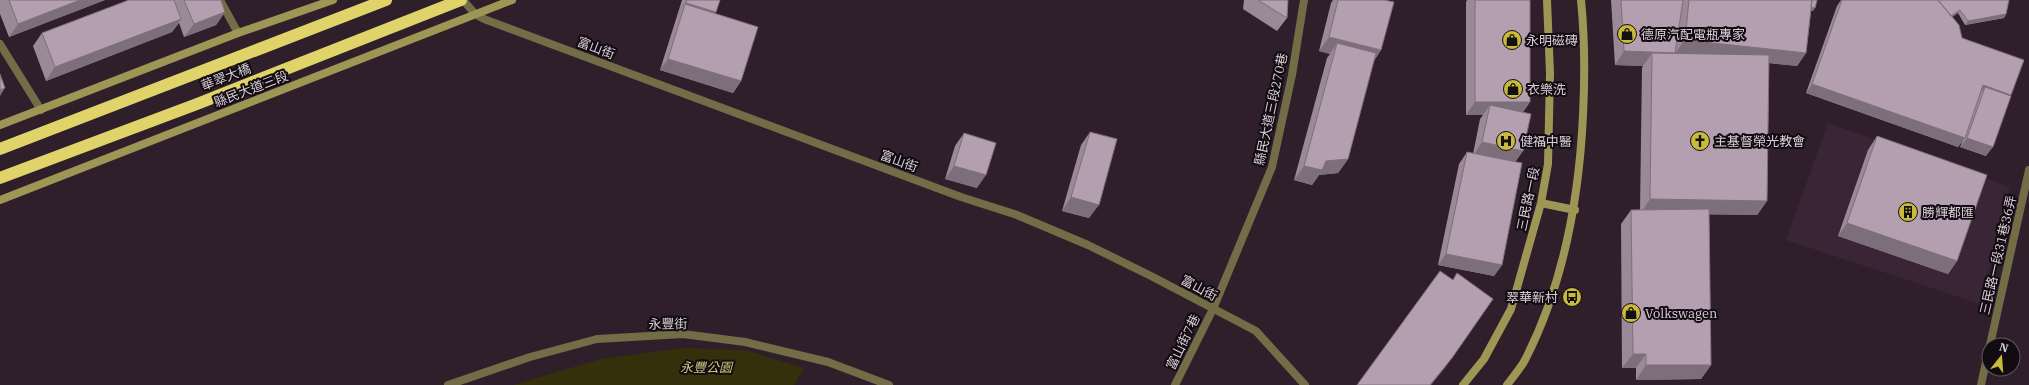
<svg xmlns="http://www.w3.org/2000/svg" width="2029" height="385" font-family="'IBM Plex Serif','Noto Sans TC',serif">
<rect width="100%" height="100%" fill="#2e1f2b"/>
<path fill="#392536" d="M 1828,123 L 2010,187 L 1980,304 L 1786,240 Z"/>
<path fill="#34300c" d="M 682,348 L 745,350 L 804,368 L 794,385 L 513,385 L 601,359 Z"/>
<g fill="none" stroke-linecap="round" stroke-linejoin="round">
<path stroke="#726d46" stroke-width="8" d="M 220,0 L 238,33
M 463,0 L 475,14 L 484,19 L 961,197 L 1017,215 L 1088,245 L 1151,276 L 1256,331 L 1305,385
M 0,44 L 41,110
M 1990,345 L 2029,170
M 448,385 L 530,357 L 597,339 L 683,334 L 745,342 L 828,362 L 889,385
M 1175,385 L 1213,309 L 1272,167 L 1292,75 L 1304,0
M 1981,385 L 1989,348"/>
<path stroke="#9e9655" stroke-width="8" d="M 0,125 L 238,33 L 333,0
M 0,200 L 512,0
M 1541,203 L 1575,210
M 1463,385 L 1484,359 L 1511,309 L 1541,203 L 1548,164 L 1550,73 L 1547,0
M 1507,385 C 1513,377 1520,369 1525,360 C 1564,284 1579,200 1583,115 C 1585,75 1585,40 1581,0"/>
<path stroke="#dfd36a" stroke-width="12" d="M 0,149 L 386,0"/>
<path stroke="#dfd36a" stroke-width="12" d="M 0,178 L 197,104 L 461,0"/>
</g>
<path fill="#9a8996" d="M 0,0 L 105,0 L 9,37 L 0,14 Z
M 129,0 L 221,0 L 225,12 L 216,25 L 184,37 L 179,23 L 172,32 L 46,81 L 33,46 L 42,33 Z
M 682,0 L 720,0 L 715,13 L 741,81 L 733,93 L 660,70 Z
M 1244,0 L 1288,0 L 1287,18 L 1277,31 L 1243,9 Z
M 1333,0 L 1384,0 L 1381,50 L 1374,61 L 1348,159 L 1338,173 L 1319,175 L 1312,185 L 1294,180 L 1327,58 L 1330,54 L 1319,51 L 1331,3 Z
M 1467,0 L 1530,0 L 1530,102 L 1523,112 L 1523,151 L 1515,162 L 1502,265 L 1494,276 L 1438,265 L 1459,164 L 1467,152 L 1473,154 L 1480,119 L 1483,115 L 1466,115 L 1466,2 Z
M 1611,0 L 1817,0 L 1813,11 L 1811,11 L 1806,53 L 1797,66 L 1769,63 L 1767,201 L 1757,215 L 1709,214 L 1711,365 L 1701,379 L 1636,380 L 1636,368 L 1622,368 L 1621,224 L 1631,210 L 1640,210 L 1642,68 L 1643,66 L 1615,65 Z
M 1841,0 L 2009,0 L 2006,14 L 2004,18 L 1965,25 L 1958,13 L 1952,17 L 1962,38 L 2011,96 L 1986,156 L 1960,147 L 1963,140 L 1958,147 L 1806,93 L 1837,6 Z
M 1090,132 L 1089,218 L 1062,211 L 1081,145 Z
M 964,133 L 977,188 L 945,179 L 955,146 Z
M 1877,136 L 1957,261 L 1948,274 L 1838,236 L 1868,150 Z"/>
<path fill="#7d6f7a" d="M 80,0 L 105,0 L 9,37 L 18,24 Z
M 686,3 L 716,12 L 708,23 L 685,4 L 678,14 Z
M 1808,7 L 1815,8 L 1813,11 L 1805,10 Z
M 1960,10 L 1958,13 L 1946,21 L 1949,18 Z
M 225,12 L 216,25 L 184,37 L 194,24 Z
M 2006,14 L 2004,18 L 1965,25 L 1968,21 Z
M 181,19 L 172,32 L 46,81 L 55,67 Z
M 1329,37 L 1381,50 L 1371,64 L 1337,43 L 1330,54 L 1319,51 Z
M 1685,40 L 1806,53 L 1797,66 L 1675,53 Z
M 1624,51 L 1675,53 L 1666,66 L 1652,53 L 1643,66 L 1615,65 Z
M 668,59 L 741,81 L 733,93 L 660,70 Z
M 1812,84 L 1965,138 L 1958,147 L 1806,93 Z
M 1983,85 L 2011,95 L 2005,104 L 1985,87 L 1979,95 Z
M 5,88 L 0,96 L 0,90 Z
M 1475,102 L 1530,102 L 1521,115 L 1490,105 L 1483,115 L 1466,115 Z
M 1967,138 L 1993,147 L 1986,156 L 1960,147 Z
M 1482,142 L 1523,151 L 1513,165 L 1473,156 Z
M 1348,159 L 1338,173 L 1319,175 L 1312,185 L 1294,180 L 1304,166 L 1326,161 Z
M 954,166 L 986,175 L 977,188 L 945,179 Z
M 1071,197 L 1099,205 L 1089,218 L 1062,211 Z
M 1650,199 L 1767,201 L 1757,215 L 1640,214 Z
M 1847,223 L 1957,261 L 1948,274 L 1838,236 Z
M 1446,254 L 1502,265 L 1494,276 L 1438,265 Z
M 1633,354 L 1646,354 L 1636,368 L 1622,368 Z
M 1452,358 L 1444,369 L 1431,385 L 1430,385 Z
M 1646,365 L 1711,365 L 1701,379 L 1636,380 Z"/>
<path fill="#b39faf" stroke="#7d6f7a" d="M 9,0 L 80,0 L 18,24 Z
M 129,0 L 174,0 L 181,19 L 55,67 L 42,33 Z
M 184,0 L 221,0 L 225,12 L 194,24 Z
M 687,0 L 720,0 L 716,12 L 686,3 Z
M 1258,0 L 1288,0 L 1287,18 Z
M 1338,0 L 1384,0 L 1394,2 L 1381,50 L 1329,37 Z
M 1475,0 L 1530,0 L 1530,102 L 1475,102 Z
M 1621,0 L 1683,0 L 1675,53 L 1624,51 Z
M 1689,0 L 1812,0 L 1806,53 L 1685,40 Z
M 1812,0 L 1817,0 L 1815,8 L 1811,7 Z
M 1842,0 L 1938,0 L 1959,25 L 1962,38 L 2024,60 L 2011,95 L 1983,85 L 1965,138 L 1812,84 Z
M 1938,0 L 2009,0 L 2006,14 L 1968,21 L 1960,10 L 1951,16 Z
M 685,4 L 758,27 L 741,81 L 668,59 Z
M 1337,43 L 1376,53 L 1348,159 L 1326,161 L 1322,170 L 1304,166 Z
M 1652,53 L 1769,55 L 1767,201 L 1650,199 Z
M 0,74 L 5,88 L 0,90 Z
M 1985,87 L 2011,96 L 1993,147 L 1967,138 Z
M 1490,105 L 1531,114 L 1523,151 L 1482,142 Z
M 1090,132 L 1117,139 L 1099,205 L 1071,197 Z
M 964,133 L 996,143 L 986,175 L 954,166 Z
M 1877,136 L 1987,175 L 1957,261 L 1847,223 Z
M 1467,152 L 1522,163 L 1502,265 L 1446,254 Z
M 1709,209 L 1711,365 L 1646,365 L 1646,354 L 1633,354 L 1631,210 Z
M 1440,271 L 1453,280 L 1457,273 L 1493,299 L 1452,358 L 1430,385 L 1357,385 Z"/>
<defs>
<symbol id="shop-disc" viewBox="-11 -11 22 22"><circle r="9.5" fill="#c9ba3a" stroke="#120b11"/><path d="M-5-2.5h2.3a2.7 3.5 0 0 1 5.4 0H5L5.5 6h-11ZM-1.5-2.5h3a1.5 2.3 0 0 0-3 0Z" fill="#111"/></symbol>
<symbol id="hospital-disc" viewBox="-11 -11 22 22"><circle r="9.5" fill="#c9ba3a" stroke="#120b11"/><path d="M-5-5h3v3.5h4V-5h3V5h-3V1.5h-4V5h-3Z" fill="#111"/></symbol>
<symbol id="church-disc" viewBox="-11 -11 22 22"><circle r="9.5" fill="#c9ba3a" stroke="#120b11"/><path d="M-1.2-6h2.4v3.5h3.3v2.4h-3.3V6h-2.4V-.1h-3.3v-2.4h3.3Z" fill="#111"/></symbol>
<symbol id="building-disc" viewBox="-11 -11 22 22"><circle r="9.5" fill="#c9ba3a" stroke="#120b11"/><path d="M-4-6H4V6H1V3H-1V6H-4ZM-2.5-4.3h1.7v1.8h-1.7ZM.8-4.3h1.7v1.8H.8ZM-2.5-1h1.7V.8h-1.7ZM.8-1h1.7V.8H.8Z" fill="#111"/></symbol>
<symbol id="bus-disc" viewBox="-11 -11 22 22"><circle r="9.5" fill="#c9ba3a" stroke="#120b11"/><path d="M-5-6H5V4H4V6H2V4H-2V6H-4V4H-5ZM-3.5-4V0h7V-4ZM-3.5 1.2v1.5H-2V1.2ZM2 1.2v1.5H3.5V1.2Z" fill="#111"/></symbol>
</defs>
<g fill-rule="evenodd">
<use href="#shop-disc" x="1616" y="23" width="22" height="22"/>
<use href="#shop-disc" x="1501" y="29" width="22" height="22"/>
<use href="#shop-disc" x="1502" y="78" width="22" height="22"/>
<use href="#hospital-disc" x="1495" y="130" width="22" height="22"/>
<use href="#church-disc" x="1689" y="130" width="22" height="22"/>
<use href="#building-disc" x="1897" y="201" width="22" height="22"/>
<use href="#bus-disc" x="1561" y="286" width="22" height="22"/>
<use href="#shop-disc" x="1620" y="302" width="22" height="22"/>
</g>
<g text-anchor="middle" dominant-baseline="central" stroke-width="4" stroke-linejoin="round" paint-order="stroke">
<g font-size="13" fill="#d9cfd7" stroke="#120b11" text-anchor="start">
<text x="1641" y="34">德原汽配電瓶專家</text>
<text x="1526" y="40">永明磁磚</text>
<text x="1527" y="89">衣樂洗</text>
<text x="1520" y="141">健福中醫</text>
<text x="1714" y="141">主基督榮光教會</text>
<text x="1922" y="212">勝輝都匯</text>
<text x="1558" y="297" text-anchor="end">翠華新村</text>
<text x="1645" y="313">Volkswagen</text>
</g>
<g font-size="13" fill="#d9cfd7" stroke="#120b11">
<text transform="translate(596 48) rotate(21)">富山街</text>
<text transform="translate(226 77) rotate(-21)">華翠大橋</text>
<text transform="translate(251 89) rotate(-21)">縣民大道三段</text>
<text transform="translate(1271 109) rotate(-78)">縣民大道三段270巷</text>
<text transform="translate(899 161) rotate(20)">富山街</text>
<text transform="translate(1528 199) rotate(-78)">三民路一段</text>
<text transform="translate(1998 255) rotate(-77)">三民路一段31巷36弄</text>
<text transform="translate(1199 288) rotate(28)">富山街</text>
<text transform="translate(668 324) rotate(-1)">永豐街</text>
<text transform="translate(1183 342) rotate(-64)">富山街7巷</text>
</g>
<g font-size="13" font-style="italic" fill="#cec67a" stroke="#120b11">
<text x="706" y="367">永豐公園</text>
</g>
</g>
<g transform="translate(2001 357) rotate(17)"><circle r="19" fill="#120b11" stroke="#625960"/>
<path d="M0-3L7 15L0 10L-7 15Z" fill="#c9ba3a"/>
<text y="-6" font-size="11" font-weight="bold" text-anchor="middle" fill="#d9cfd7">N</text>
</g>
</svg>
